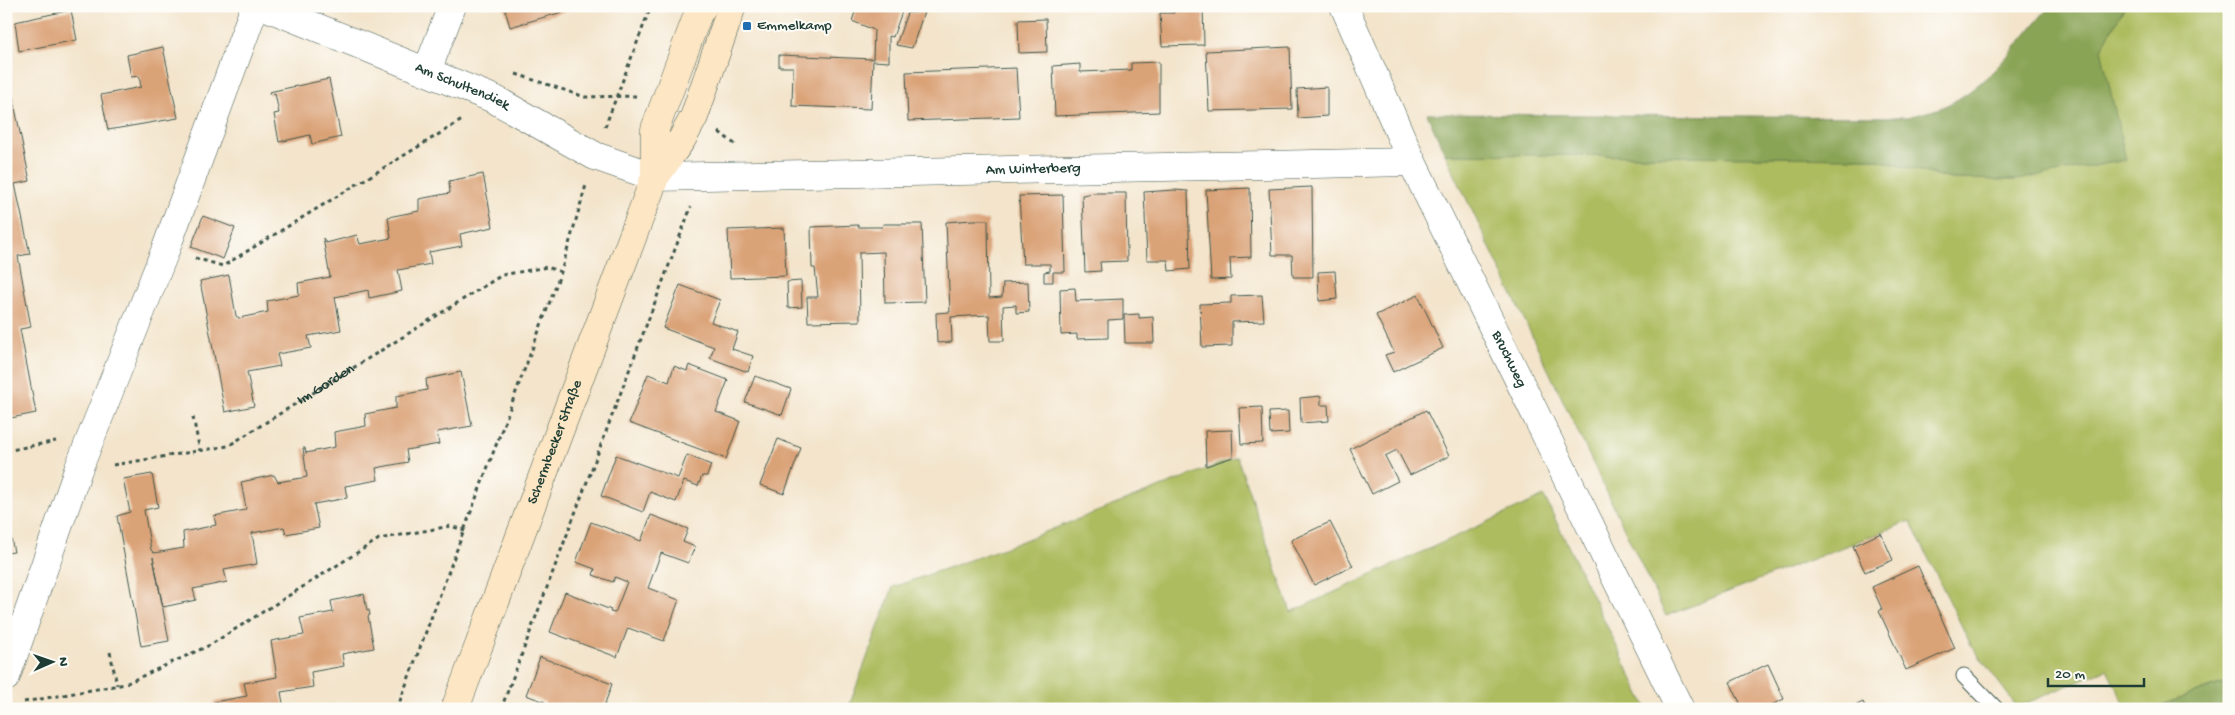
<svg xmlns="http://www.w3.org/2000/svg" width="2235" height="715" font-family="'Gochi Hand',sans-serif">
<rect width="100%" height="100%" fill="#fdfcf7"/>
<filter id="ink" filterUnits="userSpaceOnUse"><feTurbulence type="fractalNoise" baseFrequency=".02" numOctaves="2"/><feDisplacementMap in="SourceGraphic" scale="10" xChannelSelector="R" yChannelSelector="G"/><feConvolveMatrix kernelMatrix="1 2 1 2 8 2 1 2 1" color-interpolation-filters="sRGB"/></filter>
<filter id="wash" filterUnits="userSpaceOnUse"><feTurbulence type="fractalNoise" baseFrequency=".0096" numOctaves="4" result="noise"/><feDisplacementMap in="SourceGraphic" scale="20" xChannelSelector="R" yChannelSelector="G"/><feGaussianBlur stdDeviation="1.12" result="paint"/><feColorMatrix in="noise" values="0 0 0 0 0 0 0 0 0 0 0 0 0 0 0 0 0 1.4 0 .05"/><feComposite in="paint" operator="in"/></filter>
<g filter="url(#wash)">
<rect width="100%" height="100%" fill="#f3e4cb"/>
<path fill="#adbc5f" stroke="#667c4a" d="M 2125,6 L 2219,6 L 2229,19 L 2229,696 L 2222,683 L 2151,709 L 2127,709 L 2107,669 L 2017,707 L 1971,645 L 1910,521 L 1666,616 L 1445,154 L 1871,158 L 1951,179 L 2016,180 L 2125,160 L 2101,49 Z
M 1237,457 L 1291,612 L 1544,496 L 1647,709 L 848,709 L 893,587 L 1012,545 Z"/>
<path fill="#8aa456" stroke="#547045" d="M 2050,6 L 2125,6 L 2101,49 L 2126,160 L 2016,180 L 1951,179 L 1871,158 L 1445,154 L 1427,114 L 1907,117 C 1918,114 1930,112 1940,108 C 1987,89 2018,42 2050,6 Z
M 2223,683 L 2229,696 L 2229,709 L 2151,709 Z"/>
<g id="blocks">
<path fill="#daa277" d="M 504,6 L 580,6 L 580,7 L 510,27 Z
M 857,6 L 904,6 L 893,37 L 889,36 L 889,62 L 873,61 L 871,109 L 792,106 L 793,67 L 779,67 L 779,55 L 873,59 L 874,30 L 852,21 Z
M 1174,6 L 1203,6 L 1204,45 L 1162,46 L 1160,13 L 1174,13 Z
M 71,10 L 77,40 L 19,51 L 15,22 Z
M 924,12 L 912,48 L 896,45 L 907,13 Z
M 1046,19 L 1047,52 L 1019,53 L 1018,20 Z
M 163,47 L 178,118 L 108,130 L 101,95 L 141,87 L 139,76 L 131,77 L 127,55 Z
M 1290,47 L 1292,109 L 1209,111 L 1206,51 Z
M 1159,62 L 1159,112 L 1055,116 L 1053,66 L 1080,64 L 1080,72 L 1131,70 L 1131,63 Z
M 6,64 L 30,181 L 15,184 L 30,254 L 18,256 L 31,327 L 20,329 L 36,413 L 6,419 Z
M 1016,68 L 1019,117 L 908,121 L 906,72 Z
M 329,79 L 341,137 L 312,144 L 310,135 L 279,142 L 274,114 L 279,113 L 275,93 L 270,95 L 269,92 Z
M 1327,87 L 1327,116 L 1298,118 L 1297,89 Z
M 483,174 L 493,227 L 460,234 L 462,246 L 429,252 L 431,264 L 398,270 L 402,291 L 369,298 L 368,290 L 335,297 L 341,330 L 308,336 L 311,348 L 277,354 L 280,366 L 247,372 L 254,406 L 225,412 L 200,281 L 229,275 L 236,316 L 239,318 L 268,312 L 267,301 L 299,295 L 298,283 L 330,277 L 323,238 L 326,243 L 357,235 L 360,244 L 391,238 L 388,217 L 419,211 L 419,199 L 450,193 L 449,181 Z
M 1312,187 L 1313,277 L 1293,277 L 1292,255 L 1272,255 L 1269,189 Z
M 1250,188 L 1251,257 L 1230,258 L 1231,279 L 1211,280 L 1206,190 Z
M 1175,190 L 1188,191 L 1190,269 L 1169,271 L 1168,260 L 1147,260 L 1144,192 Z
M 1094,193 L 1126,193 L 1127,261 L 1100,262 L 1101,271 L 1085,272 L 1082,195 Z
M 1063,195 L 1065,272 L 1053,272 L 1053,282 L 1044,282 L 1044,272 L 1050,271 L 1050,264 L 1023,264 L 1019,196 Z
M 203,216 L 235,228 L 223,259 L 191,247 Z
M 972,220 L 988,220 L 989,298 L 1002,297 L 1003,283 L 1028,282 L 1029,312 L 1016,313 L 1016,305 L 1003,306 L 1004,341 L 990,341 L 989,315 L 951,317 L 952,342 L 937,343 L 936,313 L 950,312 L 946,222 Z
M 883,224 L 922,224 L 925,302 L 885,303 L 884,252 L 859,253 L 860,321 L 808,322 L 807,297 L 818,297 L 815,268 L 812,268 L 811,227 L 858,225 L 858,227 L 882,227 Z
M 784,228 L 786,276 L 730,278 L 728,230 Z
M 1335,271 L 1337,299 L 1319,301 L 1318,272 Z
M 801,281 L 802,307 L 788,308 L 787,282 Z
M 680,285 L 720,300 L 711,322 L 738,332 L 732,349 L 753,356 L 748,372 L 710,358 L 714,347 L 663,328 Z
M 1075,288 L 1076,301 L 1123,299 L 1123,319 L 1108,320 L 1108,338 L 1077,339 L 1077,334 L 1061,335 L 1060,289 Z
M 1262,295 L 1264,321 L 1232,322 L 1232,346 L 1202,347 L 1200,304 L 1231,303 L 1231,296 Z
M 1418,295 L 1443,348 L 1393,372 L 1385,355 L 1394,352 L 1376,315 Z
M 1139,314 L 1139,318 L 1153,317 L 1154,343 L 1125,343 L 1124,315 Z
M 689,365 L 728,380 L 716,412 L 740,421 L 726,459 L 629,423 L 648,374 L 669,382 L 674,366 L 687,371 Z
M 461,372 L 472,426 L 437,432 L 439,444 L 406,450 L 408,462 L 376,468 L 378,480 L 345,486 L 347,498 L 314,504 L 319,528 L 286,534 L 284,527 L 252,533 L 257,564 L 224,570 L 227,582 L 193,589 L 196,600 L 163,607 L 153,557 L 169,641 L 141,646 L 117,516 L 130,512 L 123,479 L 152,474 L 158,507 L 144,510 L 151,550 L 154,553 L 184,548 L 183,532 L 216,525 L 214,516 L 245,510 L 246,508 L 241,482 L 274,475 L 278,482 L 307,477 L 303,448 L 305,448 L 306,453 L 335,447 L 334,432 L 366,426 L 365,414 L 396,408 L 396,396 L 427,390 L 426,379 Z
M 755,376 L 791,389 L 782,415 L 745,402 Z
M 1321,396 L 1321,405 L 1328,405 L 1329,421 L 1301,423 L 1300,398 Z
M 1262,407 L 1263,443 L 1241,444 L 1239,408 Z
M 1426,410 L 1449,456 L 1410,475 L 1397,450 L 1385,456 L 1398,481 L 1372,494 L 1350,449 Z
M 1288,411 L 1289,433 L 1270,434 L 1269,412 Z
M 1232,430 L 1233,457 L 1206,466 L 1205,431 Z
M 778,439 L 801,448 L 784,494 L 760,485 Z
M 616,455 L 678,478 L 687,455 L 711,465 L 707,476 L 702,476 L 698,486 L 684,481 L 676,502 L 650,492 L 643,512 L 601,496 Z
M 6,514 L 14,552 L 6,553 Z
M 651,515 L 688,529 L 683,542 L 695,547 L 688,563 L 661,553 L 648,588 L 679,600 L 664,641 L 628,628 L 617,657 L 550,632 L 565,592 L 611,610 L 610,612 L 615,613 L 627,582 L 615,577 L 613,582 L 593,575 L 595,569 L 576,562 L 591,522 L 641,541 Z
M 1330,522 L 1353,566 L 1314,585 L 1291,540 Z
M 1881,533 L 1893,560 L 1865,572 L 1853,546 Z
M 1918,566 L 1955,648 L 1906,670 L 1879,611 L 1882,609 L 1872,587 Z
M 364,594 L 367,610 L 369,610 L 370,615 L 368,616 L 374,648 L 342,654 L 344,666 L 311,672 L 313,687 L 281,692 L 284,709 L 215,709 L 214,702 L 247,696 L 244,683 L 277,677 L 271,641 L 304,635 L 300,618 L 333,612 L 331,601 Z
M 540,657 L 612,684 L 603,709 L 543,709 L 545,702 L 526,695 Z
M 1768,664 L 1784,699 L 1763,709 L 1743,709 L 1730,682 Z
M 1863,702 L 1866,709 L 1849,709 Z"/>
</g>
</g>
<g filter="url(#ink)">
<use href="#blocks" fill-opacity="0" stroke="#3f564b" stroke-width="1"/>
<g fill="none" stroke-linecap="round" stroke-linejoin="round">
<defs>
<path id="lane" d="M 1964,676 L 1996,709"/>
<g id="street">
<path id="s2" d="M 264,6 L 494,99 L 595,156 L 655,177 L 1412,162"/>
<path id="s3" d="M 1344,6 L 1412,162 L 1680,709"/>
<path d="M 427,71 L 452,6"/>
<path d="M 6,677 L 78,470 L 165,251 L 255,6"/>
</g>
<g id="secondary">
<path d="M 655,177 L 655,129 L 698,14 L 703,6"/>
<path id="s4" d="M 455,709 L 655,177 L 682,139 L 694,117 L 732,6"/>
</g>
</defs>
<use href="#lane" stroke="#3f564b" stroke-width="17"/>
<use href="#street" stroke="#3f564b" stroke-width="29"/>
<use href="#secondary" stroke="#3f564b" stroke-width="29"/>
<g stroke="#3f564b" stroke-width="3" stroke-dasharray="4 4" stroke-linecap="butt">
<path d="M 516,74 L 585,97 L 636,96"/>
<path d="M 605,127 L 651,6"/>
<path d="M 719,132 L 736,145"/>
<path d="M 195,258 L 223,266 L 462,120"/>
<path d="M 193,417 L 200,451"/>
<path d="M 6,451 L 56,441"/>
<path id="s1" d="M 113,465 L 228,446 L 502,275 L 547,267 L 561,272"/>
<path d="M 110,652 L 117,685"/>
<path d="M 24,702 L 125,684 L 210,645 L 379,539 L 451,526 L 465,531"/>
<path d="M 397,709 L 561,272 L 586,185"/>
<path d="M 501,709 L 691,207"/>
</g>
<use href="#lane" stroke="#fff" stroke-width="15"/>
<use href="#street" stroke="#fff" stroke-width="28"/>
<use href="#secondary" stroke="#fce6c4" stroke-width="28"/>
</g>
</g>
<rect fill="#1f6fb2" stroke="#fdfcf7" stroke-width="2" x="742" y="21" width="10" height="10" rx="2.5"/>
<g text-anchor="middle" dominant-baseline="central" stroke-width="4" stroke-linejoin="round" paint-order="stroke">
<g font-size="15" fill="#1f3d34" stroke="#fdfcf7" text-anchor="start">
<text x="757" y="26">Emmelkamp</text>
</g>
<g font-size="15" fill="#1f3d34" stroke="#fdfcf7">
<text stroke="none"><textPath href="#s2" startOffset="214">Am Schultendiek</textPath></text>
<text stroke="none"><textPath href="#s2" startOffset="806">Am Winterberg</textPath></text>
<text stroke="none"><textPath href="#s3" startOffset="390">Bruchweg</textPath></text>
<text stroke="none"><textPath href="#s1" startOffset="232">Im Gorden</textPath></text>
<text stroke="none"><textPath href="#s4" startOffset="285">Schermbecker Straße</textPath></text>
</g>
</g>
<rect width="2235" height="715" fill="none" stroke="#fdfcf7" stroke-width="25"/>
<g transform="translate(52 662) rotate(88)" stroke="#fdfcf7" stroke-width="4" paint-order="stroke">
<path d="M0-4L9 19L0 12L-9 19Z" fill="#1f3d34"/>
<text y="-8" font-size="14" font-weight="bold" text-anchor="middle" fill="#1f3d34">N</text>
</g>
<path d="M2048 678v8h96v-8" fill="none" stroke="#1f3d34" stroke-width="2.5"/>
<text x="2055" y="678" font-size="15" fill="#1f3d34" stroke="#fdfcf7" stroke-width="4" paint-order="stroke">20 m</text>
</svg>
